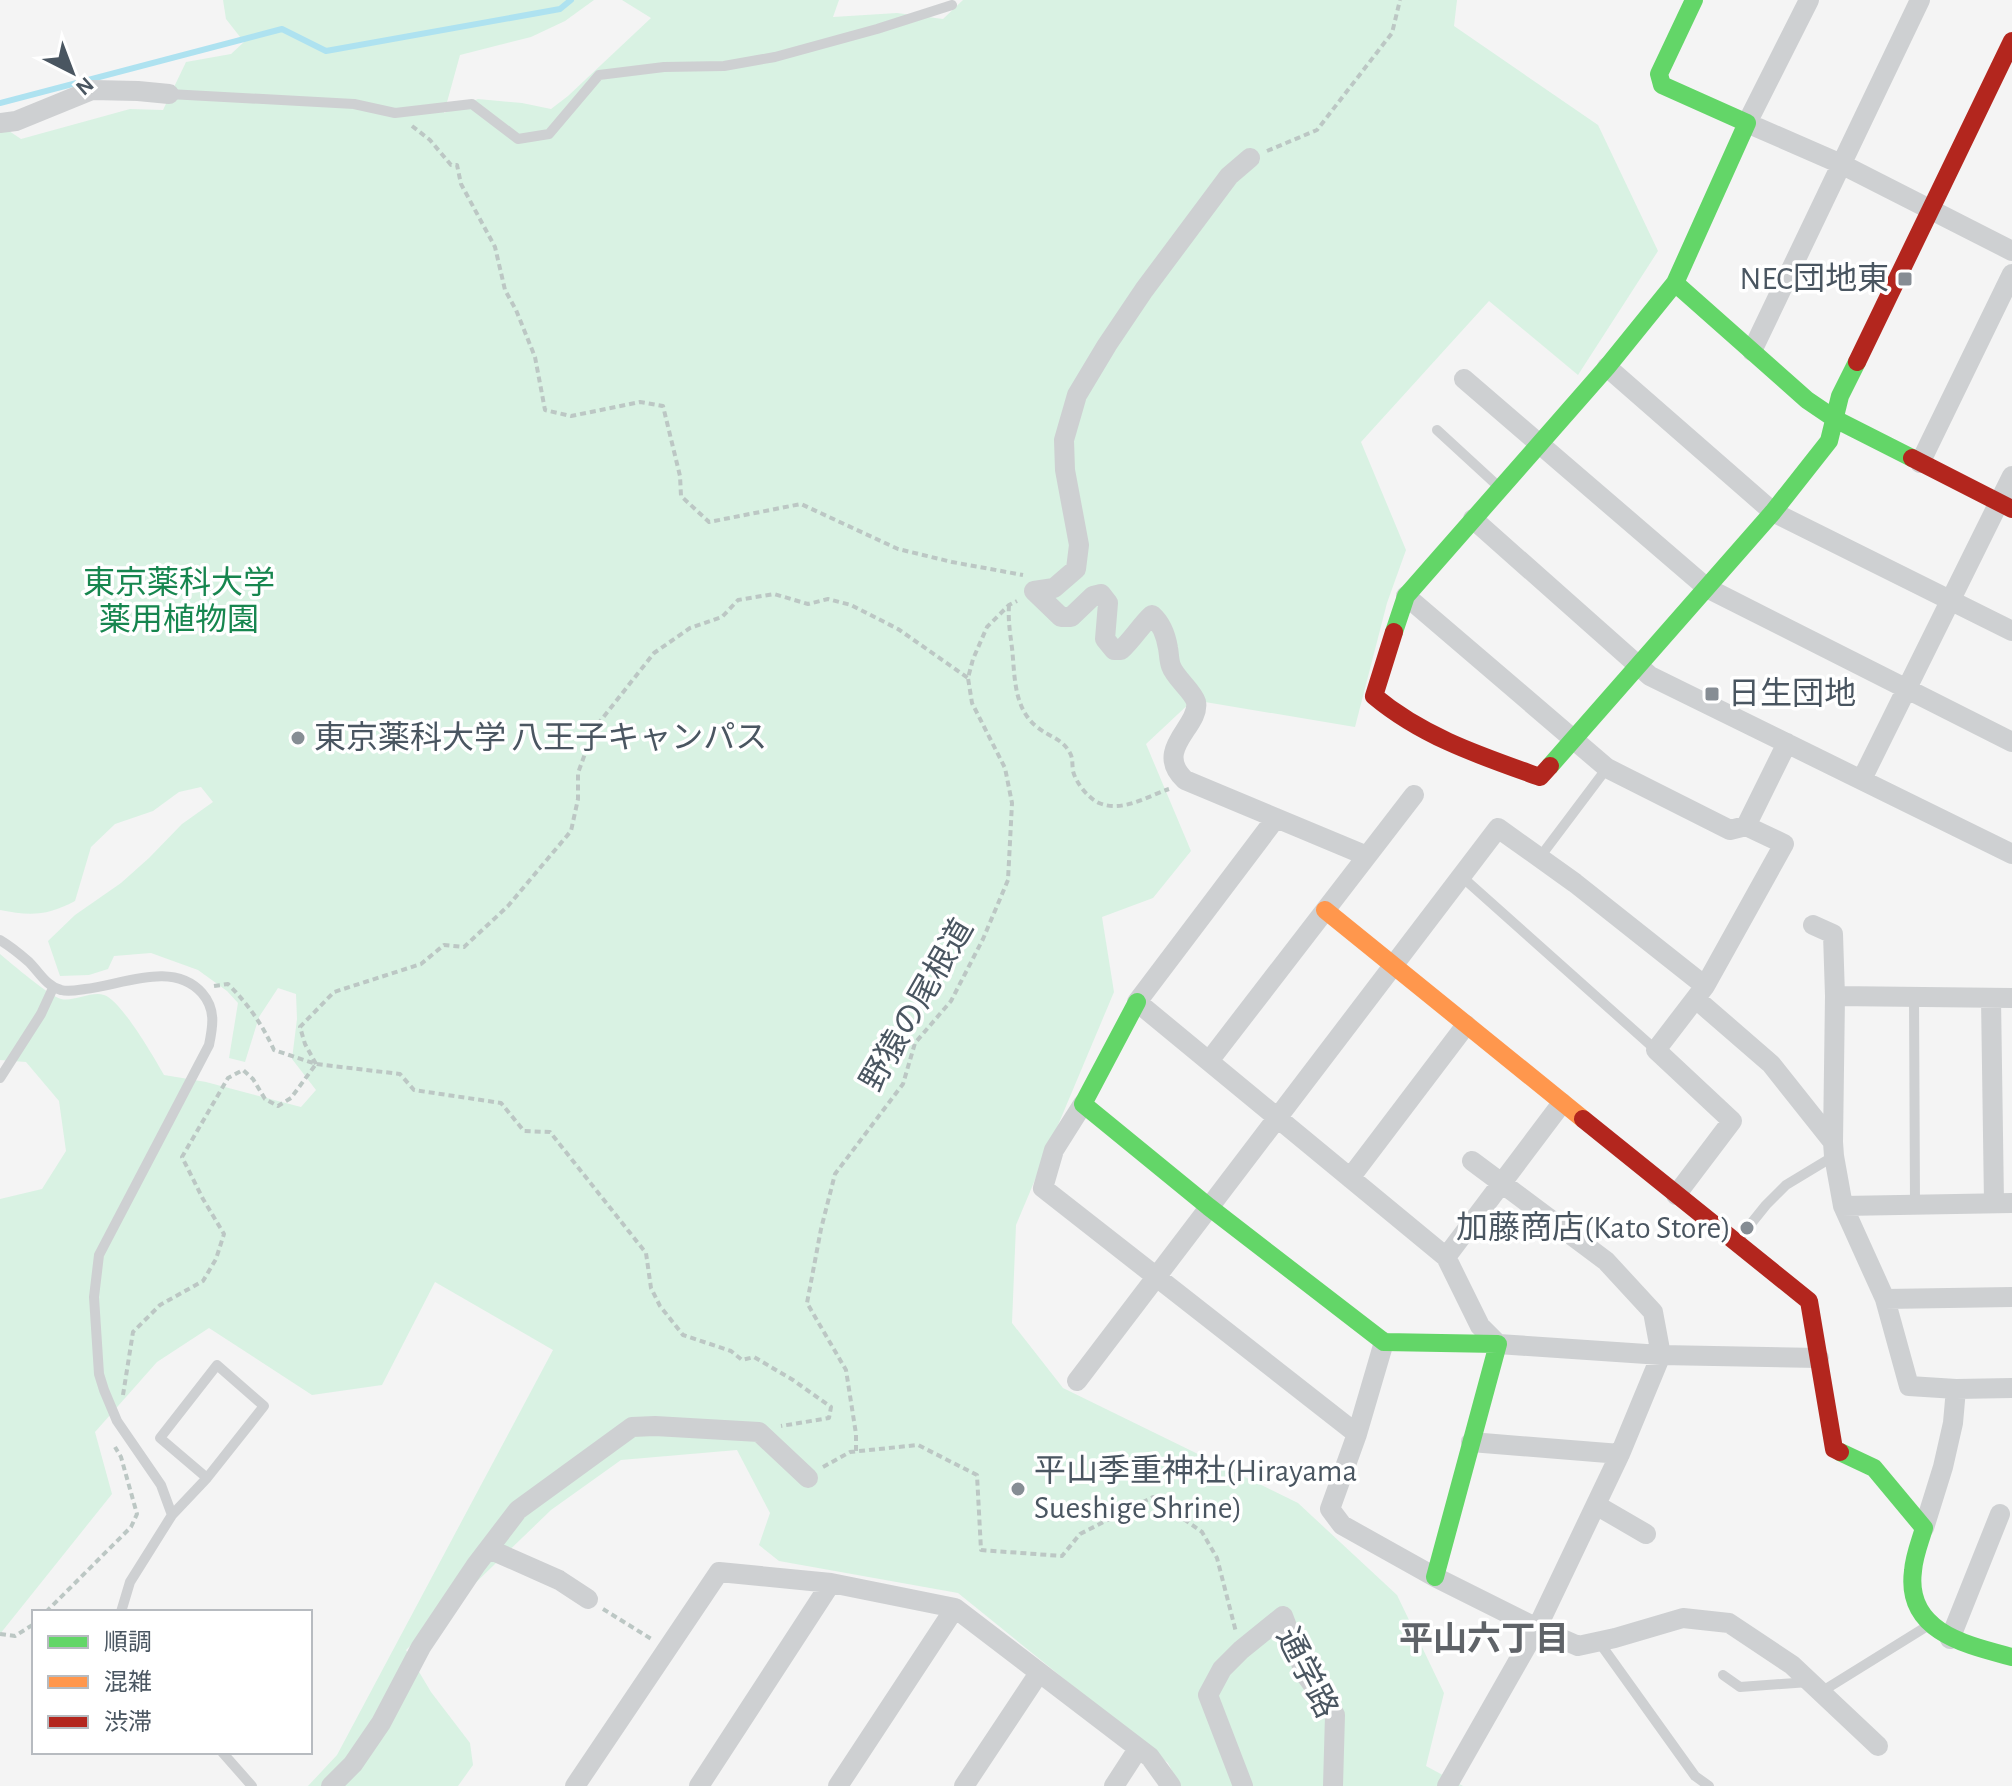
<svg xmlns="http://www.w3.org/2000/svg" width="2012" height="1786" font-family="'Alegreya Sans','Noto Sans JP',sans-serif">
<rect width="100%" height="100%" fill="#f4f4f4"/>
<path fill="#d9f2e3" d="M 223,0 L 594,0 L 565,21 L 531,37 L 460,55 L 444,113 L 478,99 L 522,103 L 551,109 L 568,96 L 651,18 L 622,0 L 839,0 L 833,17 L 897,13 L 943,19 L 963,0 L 1457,0 L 1454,26 L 1598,125 L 1658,251 L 1578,375 L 1489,301 L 1361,442 L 1406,550 L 1387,603 L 1355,727 L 1193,700 L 1146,744 L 1191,851 L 1153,898 L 1102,917 L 1114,992 L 1016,1225 L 1012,1323 L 1063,1388 L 1298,1503 L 1397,1595 L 1444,1693 L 1426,1766 L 1463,1786 L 1180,1786 L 1168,1763 L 958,1593 L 779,1561 L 759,1545 L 770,1513 L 737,1450 L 621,1460 L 551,1510 L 406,1650 L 431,1692 L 470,1743 L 473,1765 L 458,1786 L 308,1786 L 337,1755 L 553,1350 L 435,1282 L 382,1385 L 312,1395 L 209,1328 L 157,1362 L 95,1432 L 112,1494 L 0,1634 L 0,1199 L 42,1189 L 66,1151 L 59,1101 L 26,1062 L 0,1060 L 0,954 C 11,963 49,996 61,999 C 74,1002 91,991 104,995 C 121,1000 155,1059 164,1075 L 206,1082 L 301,1107 L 316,1090 L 292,1059 L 297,1019 L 296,994 L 278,988 L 259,1017 L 245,1062 L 229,1058 L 238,1003 L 227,991 L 198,970 L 151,953 L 114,956 L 108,969 L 89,975 L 60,976 L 48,941 L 75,915 L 121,883 L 149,858 L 182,824 L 213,802 L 201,787 L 179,792 L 153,811 L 115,824 L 91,847 L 75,901 C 47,916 30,916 0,910 L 0,125 L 21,139 L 130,109 L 163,110 L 186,62 L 231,54 L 244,42 L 226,19 Z"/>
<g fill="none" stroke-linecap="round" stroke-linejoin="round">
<path stroke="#aee2f0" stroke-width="6" d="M 0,103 L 282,29 L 326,51 L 560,9 L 571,0"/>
<path stroke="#bcc7c4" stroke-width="4" stroke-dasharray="6 4" stroke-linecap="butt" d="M 412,126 L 430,140 L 451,165 L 457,165 L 461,184 L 495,247 L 505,290 L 516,310 L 535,357 L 545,410 L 571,416 L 640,402 L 663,406 L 680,476 L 681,496 L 709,522 L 801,504 L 898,549 L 952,562 L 1023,575
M 1267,151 L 1317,130 L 1392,33 L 1400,0
M 1009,605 C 1008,621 1010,632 1012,648 C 1015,675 1013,708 1037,727 C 1049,737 1062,738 1070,753 C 1073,758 1072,764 1073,771 C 1076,783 1088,798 1099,803 C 1122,813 1148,796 1169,789
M 214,986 L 228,984 C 248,1004 262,1024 274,1050 L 316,1064 L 400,1074 L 414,1090 L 501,1103 L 524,1131 L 550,1132 L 646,1253 L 651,1288 L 660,1306 L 683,1335 L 731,1351 L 742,1360 L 754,1357 L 793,1380 L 831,1407 L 829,1418 L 781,1426
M 316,1064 L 305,1044 L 300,1027 L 334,992 L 421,964 L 444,945 L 464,947 L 508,906 L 571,831 L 578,799 L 578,773 L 594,729 L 654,653 L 690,628 L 722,617 L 738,600 L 774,594 L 808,604 L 828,599 L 851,605 L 898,629 L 968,678
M 123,1395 L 133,1332 L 160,1305 L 203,1281 L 216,1259 L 224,1234 L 203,1199 L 182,1157 L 228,1078 L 243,1070 L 253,1079 L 265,1099 L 278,1106 L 291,1098 L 316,1064
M 856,1451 L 856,1434 L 846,1370 L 807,1303 L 821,1229 L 835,1174 L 903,1084 L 915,1043 L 951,1001 L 983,939 L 1008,880 L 1012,803 L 1005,768 L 972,703 L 968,678 L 973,659 L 987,627 L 1009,605 L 1017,601
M 823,1467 L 850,1452 L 918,1445 L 977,1475 L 981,1550 L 1062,1556 L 1080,1534 L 1153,1497 L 1202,1532 L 1217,1558 L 1236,1632
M 603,1609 L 653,1640
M 46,1612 L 131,1527 L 137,1514 L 121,1457 L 115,1447
M 0,1634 L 15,1636 L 34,1624"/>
<path stroke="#ced0d2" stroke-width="10" d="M 169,94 L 354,104 L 395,113 L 472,104 L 518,139 L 549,134 L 599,75 L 664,67 L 724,66 L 775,57 L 877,29 L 952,5
M 1437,430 L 1499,487
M 1540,857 L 1607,768
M 1461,876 L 1656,1050
M 0,940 C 10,946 20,954 29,962 C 39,972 47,987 61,990 C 69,992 78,990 85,989 C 122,985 173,960 202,993 C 216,1009 213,1026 209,1045 L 99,1255 L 94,1297 L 99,1374 L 104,1390 L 117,1421 L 161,1485 L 172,1515 L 130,1582 L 121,1612
M 1914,997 L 1915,1204
M 0,1078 L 41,1014 L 53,988
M 1737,1241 L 1766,1205 L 1786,1185 L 1834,1156
M 172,1515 L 207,1478 L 264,1406 L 217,1365 L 160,1438 L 207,1478
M 1599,1642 L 1695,1776 L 1709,1786
M 1723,1675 L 1740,1687 L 1809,1682
M 1821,1692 L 1929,1625
M 222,1752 L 252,1786"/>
<path stroke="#ced0d2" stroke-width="20" d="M 1809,0 L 1747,123 L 1841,164 L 2012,251
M 0,123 L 16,121 L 92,90 L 138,91 L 169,94
M 1752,351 L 1920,0
M 1607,367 L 1773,512 L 2012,631
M 1464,379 L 1707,588 L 2012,742
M 1920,463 L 2012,274
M 1473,519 L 1650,676 L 2012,854
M 1034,591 L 1061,617 L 1071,617 L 1093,596 L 1101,594 L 1108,603 L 1105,639 L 1114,650 L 1121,650 C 1133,639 1141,625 1152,615 C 1161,623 1166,636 1168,648 C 1169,653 1169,661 1171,666 C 1175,678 1193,691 1196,702 C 1201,726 1152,749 1185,780 L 1367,856
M 1034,591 L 1054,588 L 1076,569 L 1079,545 L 1065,470 L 1064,440 L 1077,395 L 1107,345 L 1144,290 L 1229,176 L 1250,158
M 1406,596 L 1607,768 L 1730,830 L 1746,826 L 1787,743
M 1862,779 L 2012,476
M 1276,818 L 1137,1002 L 1446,1257 L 1480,1326 L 1498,1344 L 1661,1355 L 1819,1358
M 1813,925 L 1833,934 L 1835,996
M 1991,998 L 1994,1203
M 2012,998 L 1835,996 L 1833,1142 L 1834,1156 L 1843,1206 L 1885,1299 L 1909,1386 L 1956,1389 L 2012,1388
M 1696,999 L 1771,1064 L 1833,1142
M 1209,1061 L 1414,795
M 1083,1104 L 1054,1150 L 1043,1188 L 1357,1434
M 1350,1178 L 1466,1025
M 1676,1195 L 1732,1121 L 1656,1050 L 1705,986 L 1784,844 L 1746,826
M 1843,1206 L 2012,1203
M 1446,1257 L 1562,1103
M 1885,1299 L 2012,1297
M 1384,1342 L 1357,1434 L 1330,1509 L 1342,1525 L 1435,1577 L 1537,1628 L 1578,1646 L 1615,1638 L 1683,1618 L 1729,1623 L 1792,1665 L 1878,1746
M 1077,1381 L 1498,828 L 1575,883 L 1705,986
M 1471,1442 L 1620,1454
M 1596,1505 L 1646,1534
M 1924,1528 L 1943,1467 L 1953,1423 L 1956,1389
M 489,1549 L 559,1580 L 588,1599
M 1950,1639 L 2000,1514
M 331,1786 L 353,1764 L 381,1723 L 421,1647 L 476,1565 L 518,1510 L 632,1427 L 655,1426 L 759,1432 L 808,1478
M 575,1786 L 719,1572 L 831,1583 L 955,1608 L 1150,1757 L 1171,1786
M 699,1786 L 831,1583
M 838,1786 L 955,1608
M 964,1786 L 1039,1673
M 1114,1786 L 1138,1749
M 1243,1786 L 1208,1695 L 1222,1669 L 1241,1650 L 1283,1616 L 1305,1674 L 1335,1715 L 1333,1786
M 1447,1786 L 1537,1628 L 1620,1454 L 1661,1355 L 1653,1312 L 1606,1261 L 1472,1161"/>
<path stroke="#63d668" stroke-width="18" d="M 1694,0 L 1659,74 L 1662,85 L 1747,123 L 1675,283 L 1807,400 L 1835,419 L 1912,458
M 1394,632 L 1406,596 L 1607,367 L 1675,283
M 1550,766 L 1773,512 L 1829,441 L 1840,396 L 1857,362
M 1137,1002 L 1083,1104 L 1209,1207 L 1384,1342 L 1498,1344 L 1435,1577
M 1840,1452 L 1874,1468 L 1924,1528 C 1920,1542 1914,1556 1913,1571 C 1905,1632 1967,1645 2012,1657"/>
<path stroke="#ff974d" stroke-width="18" d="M 1325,910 L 1583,1119"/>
<path stroke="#b3261e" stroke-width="18" d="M 1857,362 L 2012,41
M 1912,458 L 2012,509
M 1394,632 L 1374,696 C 1423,737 1481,756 1540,777 L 1550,766
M 1583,1119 L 1809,1301 L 1834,1449 L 1840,1452"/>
</g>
<g fill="#868d94" stroke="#fff" stroke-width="3">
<rect x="1897" y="271" width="16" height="16" rx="4"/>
<rect x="1704" y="686" width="16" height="16" rx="4"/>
<circle cx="298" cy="738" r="8"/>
<circle cx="1747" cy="1228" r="8"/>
<circle cx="1018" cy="1489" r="8"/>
</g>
<g text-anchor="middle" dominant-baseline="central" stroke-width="7" stroke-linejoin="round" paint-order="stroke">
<g font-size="32" fill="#4a5661" stroke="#fff" text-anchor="start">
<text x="1889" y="279" text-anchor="end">NEC団地東</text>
<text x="1728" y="694">日生団地</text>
<text x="314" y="738">東京薬科大学 八王子キャンパス</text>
<text x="1731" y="1228" text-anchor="end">加藤商店(Kato Store)</text>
<text x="1034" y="1471">平山季重神社(Hirayama<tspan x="1034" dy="37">Sueshige Shrine)</tspan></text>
</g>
<g font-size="32" fill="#17864f" stroke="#fff">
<text x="179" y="583">東京薬科大学<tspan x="179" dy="37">薬用植物園</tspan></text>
</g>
<g font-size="32" fill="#4a5661" stroke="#fff">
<text transform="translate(917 1005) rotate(-60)">野猿の尾根道</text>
<text transform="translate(1307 1673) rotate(63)">通学路</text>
</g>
<g font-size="34" font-weight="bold" fill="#5f6368" stroke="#fff">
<text x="1484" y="1640">平山六丁目</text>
</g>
</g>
<rect x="32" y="1610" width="280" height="144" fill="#ffffff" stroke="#b7bbc0" stroke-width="2"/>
<rect x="48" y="1636" width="40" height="12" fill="#63d668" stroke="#b7bbc0" stroke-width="2"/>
<text x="104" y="1650" font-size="24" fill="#4a5661">順調</text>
<rect x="48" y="1676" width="40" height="12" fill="#ff974d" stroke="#b7bbc0" stroke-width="2"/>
<text x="104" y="1690" font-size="24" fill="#4a5661">混雑</text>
<rect x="48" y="1716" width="40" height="12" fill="#b3261e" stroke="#b7bbc0" stroke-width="2"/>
<text x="104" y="1730" font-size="24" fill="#4a5661">渋滞</text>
<g transform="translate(72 72) rotate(138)" stroke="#ffffff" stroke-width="6" paint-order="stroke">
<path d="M0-6L14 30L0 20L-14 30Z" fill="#4a5661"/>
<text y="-12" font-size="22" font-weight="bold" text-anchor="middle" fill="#4a5661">N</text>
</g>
</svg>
